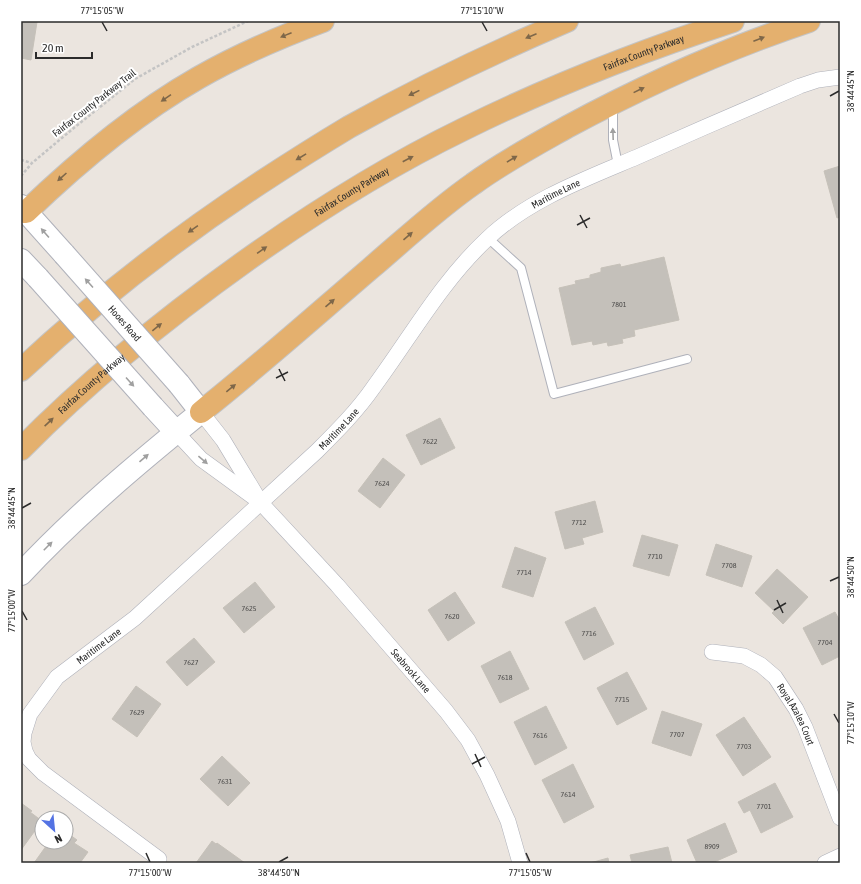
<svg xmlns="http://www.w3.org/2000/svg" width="861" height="884" font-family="'Asap Condensed',sans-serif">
<rect width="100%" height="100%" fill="#ebe5df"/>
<path fill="#c4c0ba" stroke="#c6c1b9" d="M 21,21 L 37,22 L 31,60 L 21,58 Z
M 840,166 L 840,217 L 837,218 L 824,171 Z
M 664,257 L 679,320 L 634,330 L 635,336 L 622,339 L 623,343 L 608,346 L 607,342 L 593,345 L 592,341 L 572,345 L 559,288 L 576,284 L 575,281 L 590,278 L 590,275 L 601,272 L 601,268 L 620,264 L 621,267 Z
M 440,418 L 455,448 L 421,465 L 406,435 Z
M 383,458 L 405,475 L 380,508 L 358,491 Z
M 595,501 L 603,532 L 582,538 L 584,544 L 565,549 L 555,512 Z
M 642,535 L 678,545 L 669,576 L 633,566 Z
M 716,544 L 752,556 L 742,587 L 706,575 Z
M 515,547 L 546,558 L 533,597 L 502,587 Z
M 777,569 L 808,597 L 783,624 L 772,613 L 774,611 L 755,593 Z
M 255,582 L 275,607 L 244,633 L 223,608 Z
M 455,592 L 475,623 L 448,641 L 428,610 Z
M 595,607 L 614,644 L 584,660 L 565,622 Z
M 835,612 L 840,621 L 840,656 L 822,665 L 803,628 Z
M 194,638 L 215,662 L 187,686 L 166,662 Z
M 510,651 L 529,689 L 500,703 L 481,666 Z
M 627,672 L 647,709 L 617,725 L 597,688 Z
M 136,686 L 161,704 L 137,737 L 112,719 Z
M 546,706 L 567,748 L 535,765 L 514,722 Z
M 662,711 L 702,724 L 691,756 L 652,743 Z
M 744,717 L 771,757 L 743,776 L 716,735 Z
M 222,756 L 250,783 L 228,806 L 200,779 Z
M 573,764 L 594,807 L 564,823 L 542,780 Z
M 775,783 L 793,817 L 761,833 L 750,810 L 744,813 L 738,802 Z
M 21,803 L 32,811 L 30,812 L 42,821 L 21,850 Z
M 725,823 L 737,852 L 712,863 L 697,863 L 687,840 Z
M 66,832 L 77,840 L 74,843 L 88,852 L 80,863 L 34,863 L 49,842 L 66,842 Z
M 212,841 L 216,844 L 217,843 L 245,863 L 196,863 Z
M 668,847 L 672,863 L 632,863 L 630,855 Z
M 608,858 L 609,863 L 590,863 Z"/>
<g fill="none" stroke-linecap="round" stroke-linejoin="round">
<defs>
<path id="service" d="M 613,106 L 613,140 L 618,165
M 488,238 L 521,268 L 554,394 L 687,359"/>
<g id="minor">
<path id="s1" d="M 201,412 L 223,440 L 261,503 L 337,585 L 446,711 L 468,740 L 487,775 L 508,821 L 520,863"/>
<path d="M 176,432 L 201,459 L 256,499"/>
<path id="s2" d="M 712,652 L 744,656 L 761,665 L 775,677 L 796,709 L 805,727 L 840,818"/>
<path id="s3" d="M 159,859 L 43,773 L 29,759 L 25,751 L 23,742 L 24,733 L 30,714 L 57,677 L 135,618 L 317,451 C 337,431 357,411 373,388 C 410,338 441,282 487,239 C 528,200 585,179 637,157 C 691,133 746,109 800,86 L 818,80 L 840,77"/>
<path d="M 825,863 L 840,856"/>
</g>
<path id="secondary" d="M 21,206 L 64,254
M 21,260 L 38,278
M 153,407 L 176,432
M 21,574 C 76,515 138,463 201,412 L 179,384"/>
<g id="trunk">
<path d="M 26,212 C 79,161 135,114 198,78 C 238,55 280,37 323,21"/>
<path d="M 21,370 C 95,301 175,239 260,183 C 289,164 319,145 349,127 C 419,88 492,53 567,21"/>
<path d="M 201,412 C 259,366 315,316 371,268 C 405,239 437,209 473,184 C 503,162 535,145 567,127 C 645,85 725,49 809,21"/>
<path id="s4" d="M 21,449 C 90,379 167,317 247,260 C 316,211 388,166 464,129 C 551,86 641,51 733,21"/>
</g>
</defs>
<use href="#service" stroke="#afb1ba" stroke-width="10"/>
<use href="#minor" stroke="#afb1ba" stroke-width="16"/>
<use href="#secondary" stroke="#afb1ba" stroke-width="24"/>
<use href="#trunk" stroke="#c4c4c4" stroke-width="24"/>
<path stroke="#c4c4c4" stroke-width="2.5" stroke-dasharray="3 2" stroke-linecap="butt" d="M 21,160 L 32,163
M 21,176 L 32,163 L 75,127 L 135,79 L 192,47 L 248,21"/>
<use href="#service" stroke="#fff" stroke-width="8"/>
<use href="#minor" stroke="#fff" stroke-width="15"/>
<use href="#secondary" stroke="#fff" stroke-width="22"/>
<use href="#trunk" stroke="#e4b06e" stroke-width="22"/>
<defs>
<g id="secondary-bridge">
<path id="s5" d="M 64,254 L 179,384"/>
<path d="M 38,278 L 153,407"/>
</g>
</defs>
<use href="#secondary-bridge" stroke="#afb1ba" stroke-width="24" stroke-linecap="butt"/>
<use href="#secondary-bridge" stroke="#fff" stroke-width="22"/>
</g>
<defs><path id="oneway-solid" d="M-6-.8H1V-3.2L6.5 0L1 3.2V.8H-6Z"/></defs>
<g fill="#7e6749">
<use href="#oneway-solid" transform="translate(286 35) rotate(158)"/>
<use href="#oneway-solid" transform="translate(531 36) rotate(157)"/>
<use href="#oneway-solid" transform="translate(759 39) rotate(-21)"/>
<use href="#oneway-solid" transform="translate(639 90) rotate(-26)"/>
<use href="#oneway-solid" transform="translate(414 93) rotate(154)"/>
<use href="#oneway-solid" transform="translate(166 98) rotate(146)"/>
<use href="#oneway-solid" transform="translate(301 157) rotate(149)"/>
<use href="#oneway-solid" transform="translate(408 159) rotate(-28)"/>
<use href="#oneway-solid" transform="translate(512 159) rotate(-31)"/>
<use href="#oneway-solid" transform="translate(62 177) rotate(138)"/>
<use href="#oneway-solid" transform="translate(193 229) rotate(145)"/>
<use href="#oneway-solid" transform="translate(408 236) rotate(-41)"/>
<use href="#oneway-solid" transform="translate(262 250) rotate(-35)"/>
<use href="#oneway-solid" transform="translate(330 303) rotate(-41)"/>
<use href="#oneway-solid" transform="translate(157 327) rotate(-39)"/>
<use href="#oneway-solid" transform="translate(231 388) rotate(-39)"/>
<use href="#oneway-solid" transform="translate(49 422) rotate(-43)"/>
</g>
<g fill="#a0a0a0">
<use href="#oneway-solid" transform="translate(613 134) rotate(-92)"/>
<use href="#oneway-solid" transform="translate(45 233) rotate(-131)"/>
<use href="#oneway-solid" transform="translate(89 283) rotate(-132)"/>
<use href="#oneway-solid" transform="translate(130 382) rotate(48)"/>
<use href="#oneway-solid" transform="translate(144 458) rotate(-41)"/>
<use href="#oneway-solid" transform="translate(203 460) rotate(40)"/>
<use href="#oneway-solid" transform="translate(48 546) rotate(-45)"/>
</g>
<path fill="none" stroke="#2b2b2b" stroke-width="1.5" d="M 102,22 L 107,31M 482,22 L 487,31M 830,96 L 839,91M 580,215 L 587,228M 577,225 L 590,218M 279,369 L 285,381M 276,378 L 288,372M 22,508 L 31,503M 830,581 L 839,577M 777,600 L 783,613M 774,610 L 786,603M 22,611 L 27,620M 834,714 L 839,723M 475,754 L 481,767M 472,764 L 485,757M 146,853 L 150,862M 526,853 L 530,862M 279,862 L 288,857"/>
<g text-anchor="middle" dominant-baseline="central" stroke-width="4" stroke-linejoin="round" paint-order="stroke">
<g font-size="8" fill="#51504f">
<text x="619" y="304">7801</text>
<text x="430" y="441">7622</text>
<text x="382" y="483">7624</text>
<text x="579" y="522">7712</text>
<text x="655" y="556">7710</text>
<text x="729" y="565">7708</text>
<text x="524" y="572">7714</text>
<text x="249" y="608">7625</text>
<text x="452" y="616">7620</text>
<text x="589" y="633">7716</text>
<text x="825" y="642">7704</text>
<text x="191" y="662">7627</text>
<text x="505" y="677">7618</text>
<text x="622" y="699">7715</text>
<text x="137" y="712">7629</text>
<text x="677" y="734">7707</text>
<text x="540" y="735">7616</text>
<text x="744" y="746">7703</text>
<text x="225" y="781">7631</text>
<text x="568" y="794">7614</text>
<text x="764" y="806">7701</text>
<text x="712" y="846">8909</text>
</g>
<g font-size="10" fill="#2b2b2b" stroke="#fff">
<text stroke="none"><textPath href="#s4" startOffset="744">Fairfax County Parkway</textPath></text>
<text transform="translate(94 103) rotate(-38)">Fairfax County Parkway Trail</text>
<text stroke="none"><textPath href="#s4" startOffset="420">Fairfax County Parkway</textPath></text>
<text stroke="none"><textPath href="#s3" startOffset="957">Maritime Lane</textPath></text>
<text stroke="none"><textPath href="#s5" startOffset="92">Hooes Road</textPath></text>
<text stroke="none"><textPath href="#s4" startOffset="96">Fairfax County Parkway</textPath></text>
<text stroke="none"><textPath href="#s3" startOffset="633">Maritime Lane</textPath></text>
<text stroke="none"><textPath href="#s3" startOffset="309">Maritime Lane</textPath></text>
<text stroke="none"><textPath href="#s1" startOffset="334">Seabrook Lane</textPath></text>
<text stroke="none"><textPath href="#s2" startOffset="113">Royal Azalea Court</textPath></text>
</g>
</g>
<rect width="861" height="884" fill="none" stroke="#ffffff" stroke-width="44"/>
<g transform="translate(54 830) rotate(153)"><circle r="19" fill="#ffffff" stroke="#aaaaaa"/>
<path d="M0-3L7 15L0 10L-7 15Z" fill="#5473e3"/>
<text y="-6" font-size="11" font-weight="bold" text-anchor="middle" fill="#2b2b2b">N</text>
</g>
<path d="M36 52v6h56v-6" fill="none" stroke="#2b2b2b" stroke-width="2"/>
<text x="42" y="52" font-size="12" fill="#2b2b2b" stroke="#ffffff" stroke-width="3" paint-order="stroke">20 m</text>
<rect x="22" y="22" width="817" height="840" fill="none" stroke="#2b2b2b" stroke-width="1.5"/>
<g font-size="10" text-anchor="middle" fill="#2b2b2b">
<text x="102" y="14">77°15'05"W</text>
<text x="482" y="14">77°15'10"W</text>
<text transform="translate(850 91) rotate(-90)" y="4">38°44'45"N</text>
<text transform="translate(11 508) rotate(-90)" y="4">38°44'45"N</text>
<text transform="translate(850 577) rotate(-90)" y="4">38°44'50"N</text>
<text transform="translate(11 611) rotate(-90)" y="4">77°15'00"W</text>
<text transform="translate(850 723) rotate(-90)" y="4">77°15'10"W</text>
<text x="150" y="876">77°15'00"W</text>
<text x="279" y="876">38°44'50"N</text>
<text x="530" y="876">77°15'05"W</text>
</g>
</svg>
